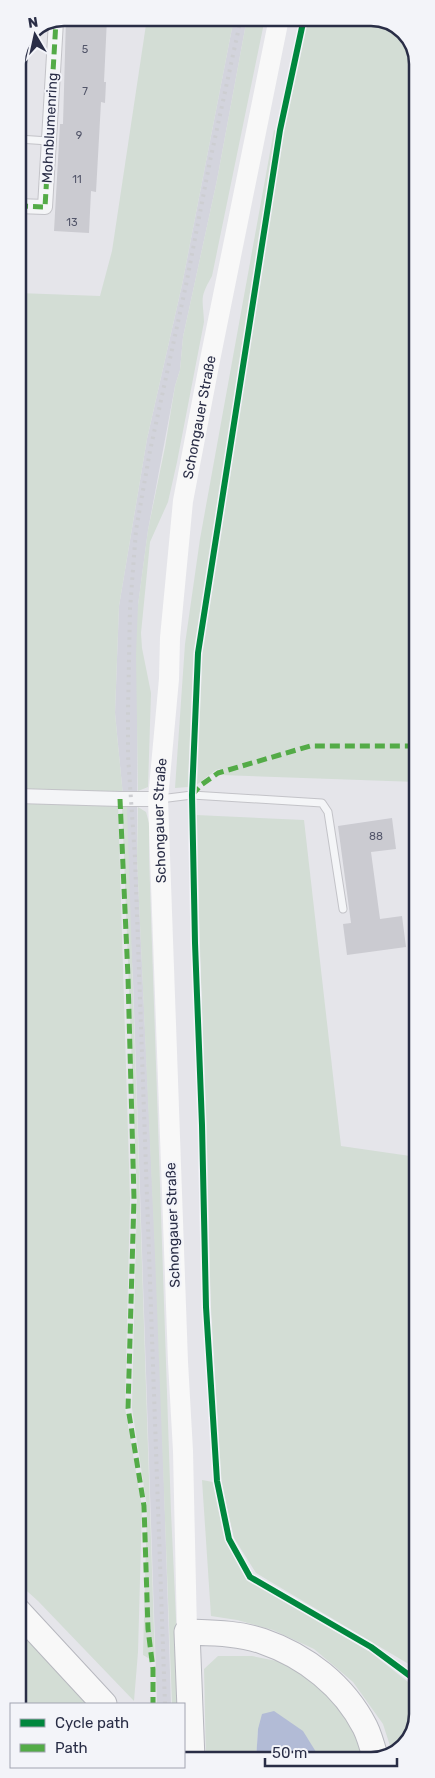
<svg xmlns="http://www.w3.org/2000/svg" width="435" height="1778" font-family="Rubik,sans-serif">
<rect width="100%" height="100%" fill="#e5e5ea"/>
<path fill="#d3d4dd" d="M 234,18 L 247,18 L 217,180 L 183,337 L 180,370 L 175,386 L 148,530 L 138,605 L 137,858 L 159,1328 L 171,1704 L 157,1704 L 133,980 L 123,796 L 115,713 L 119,606 L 147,439 L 182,285 Z"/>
<path fill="#d3ddd5" d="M 147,18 L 234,18 L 182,285 L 147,439 L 119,606 L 115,713 L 123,796 L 18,793 L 18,293 L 100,296 L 112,251 Z
M 247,18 L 265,18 L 212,276 C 199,299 203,297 204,322 L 177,462 L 168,502 L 150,542 L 141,633 L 142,648 L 151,693 L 148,787 L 138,791 L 136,655 L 138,605 L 148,530 L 165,447 L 175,386 L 180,370 L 183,337 L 217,180 Z
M 308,18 L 376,18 L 404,31 L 417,56 L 417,782 L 221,775 L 220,769 L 216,770 L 195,786 L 200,655 L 283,132 Z
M 274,130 L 277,131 L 195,654 L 188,787 L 175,788 L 185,644 L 200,539 Z
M 18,800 L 118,803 L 130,1199 L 125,1408 L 142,1507 L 138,1652 L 134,1701 L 38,1601 L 18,1583 Z
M 122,807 L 127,807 L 155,1662 L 143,1655 L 147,1507 L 132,1408 L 137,1197 Z
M 138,807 L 146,812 L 149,823 L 149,856 L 171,1512 L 180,1704 L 172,1704 L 155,1255 L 137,858 Z
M 196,815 L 304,820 L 341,1146 L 417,1157 L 417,1669 L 256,1573 L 234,1538 L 221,1482 L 211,1308 Z
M 202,1480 L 213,1482 L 226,1542 L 247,1579 L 370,1652 L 417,1689 L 417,1714 L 406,1744 L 392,1752 L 383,1724 L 353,1682 L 314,1649 L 273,1630 L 237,1620 L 211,1616 Z
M 18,1617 L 98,1704 L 18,1704 Z
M 218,1656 L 252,1656 L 292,1664 L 326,1691 L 354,1731 L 363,1760 L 321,1760 L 318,1754 L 258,1729 L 256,1760 L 206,1760 L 204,1669 Z"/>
<path fill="#b2bbd6" d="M 274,1711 L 303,1731 L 321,1760 L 256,1760 L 258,1729 L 262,1714 Z"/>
<path fill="#cbcbd1" d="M 66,18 L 107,18 L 104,82 L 106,82 L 105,103 L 101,102 L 96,192 L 91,191 L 89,233 L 54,231 L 60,124 L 63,124 Z
M 392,818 L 396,849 L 371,852 L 380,919 L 402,916 L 406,947 L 347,955 L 343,924 L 351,923 L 338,826 Z"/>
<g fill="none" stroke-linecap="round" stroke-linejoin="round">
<defs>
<path id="lane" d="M 18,139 L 49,141
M 160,799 L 192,795 L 322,803 L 328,812 L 343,909"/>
<path id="street" d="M 18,206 L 45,207 L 56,21
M 18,796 L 120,799 L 158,799"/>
<path id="highway" d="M 18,1611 L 104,1704
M 192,1760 L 187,1632 C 212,1633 239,1633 262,1641 C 306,1656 344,1686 365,1727 C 370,1737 373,1749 376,1760"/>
</defs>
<use href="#lane" stroke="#c3c3c8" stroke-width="9"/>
<use href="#street" stroke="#c3c3c8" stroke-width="16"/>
<use href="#highway" stroke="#b7b8bf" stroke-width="27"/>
<use href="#lane" stroke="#f4f5f7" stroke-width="7"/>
<use href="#street" stroke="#f4f5f7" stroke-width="14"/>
<path stroke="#f8f8f8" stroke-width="20" id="s1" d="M 187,1632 L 183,1451 L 178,1362 L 158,799 L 169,679 L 170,638 L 183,501 L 210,360 L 279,18"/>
<use href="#highway" stroke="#f8f8f8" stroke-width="25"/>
<path stroke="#cdced2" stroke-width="4" stroke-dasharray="2.5 5" stroke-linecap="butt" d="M 165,1704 L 135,858 L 128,756 L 128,712 L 130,609 L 136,530 L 150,451 L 186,285 L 210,161 L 241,18"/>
<path stroke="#53ab47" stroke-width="5" stroke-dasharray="10 5" stroke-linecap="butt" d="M 18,206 L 45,207 L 56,21
M 192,795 L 201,785 L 218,773 L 310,746 L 417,746
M 120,799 L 128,977 L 134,1198 L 128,1408 L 144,1506 L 148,1629 L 153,1669 L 153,1704"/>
<defs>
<path id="cycleway" d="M 304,18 L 280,130 L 198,653 L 192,795 L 195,943 L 202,1125 L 206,1307 L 217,1481 L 229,1539 L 250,1577 L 371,1647 L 417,1681"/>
</defs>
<use href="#cycleway" stroke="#f3f4f9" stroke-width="9"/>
<use href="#cycleway" stroke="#00873e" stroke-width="6"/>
</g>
<g text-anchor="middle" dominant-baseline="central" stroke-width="4" stroke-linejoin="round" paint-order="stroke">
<g font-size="11" fill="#53566a">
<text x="85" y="49">5</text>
<text x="85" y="91">7</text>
<text x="79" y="135">9</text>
<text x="77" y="179">11</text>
<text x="72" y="222">13</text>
<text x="376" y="836">88</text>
</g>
<g font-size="14" fill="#292d46" stroke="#f3f4f9">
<text transform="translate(50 128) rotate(-87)">Mohnblumenring</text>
<text stroke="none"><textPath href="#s1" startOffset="1218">Schongauer Straße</textPath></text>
<text stroke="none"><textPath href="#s1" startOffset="812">Schongauer Straße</textPath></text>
<text transform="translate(173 1225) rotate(-92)">Schongauer Straße</text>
</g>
</g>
<path d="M0 0H435V1778H0ZM64 26H371A38 38 0 0 1 409 64V1714A38 38 0 0 1 371 1752H64A38 38 0 0 1 26 1714V64A38 38 0 0 1 64 26Z" fill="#f3f4f9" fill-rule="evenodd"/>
<path fill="none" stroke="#292d46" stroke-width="2.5" d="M64 26H371A38 38 0 0 1 409 64V1714A38 38 0 0 1 371 1752H64A38 38 0 0 1 26 1714V64A38 38 0 0 1 64 26Z"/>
<rect x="10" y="1703" width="175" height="65" fill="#f3f4f9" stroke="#a2a4b1"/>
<rect x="20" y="1719" width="25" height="8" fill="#00873e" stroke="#a2a4b1"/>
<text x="55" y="1728" font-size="15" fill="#292d46">Cycle path</text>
<rect x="20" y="1744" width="25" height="8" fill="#53ab47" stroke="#a2a4b1"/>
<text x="55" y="1753" font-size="15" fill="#292d46">Path</text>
<g transform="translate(35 35) rotate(351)" stroke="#f3f4f9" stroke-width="4" paint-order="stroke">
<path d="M0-4L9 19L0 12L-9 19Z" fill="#292d46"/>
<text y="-8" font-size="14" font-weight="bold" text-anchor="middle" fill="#292d46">N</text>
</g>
<path d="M265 1758v8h132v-8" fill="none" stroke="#292d46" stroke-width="2.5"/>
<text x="272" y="1758" font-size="15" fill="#292d46" stroke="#f3f4f9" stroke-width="4" paint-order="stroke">50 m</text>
</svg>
